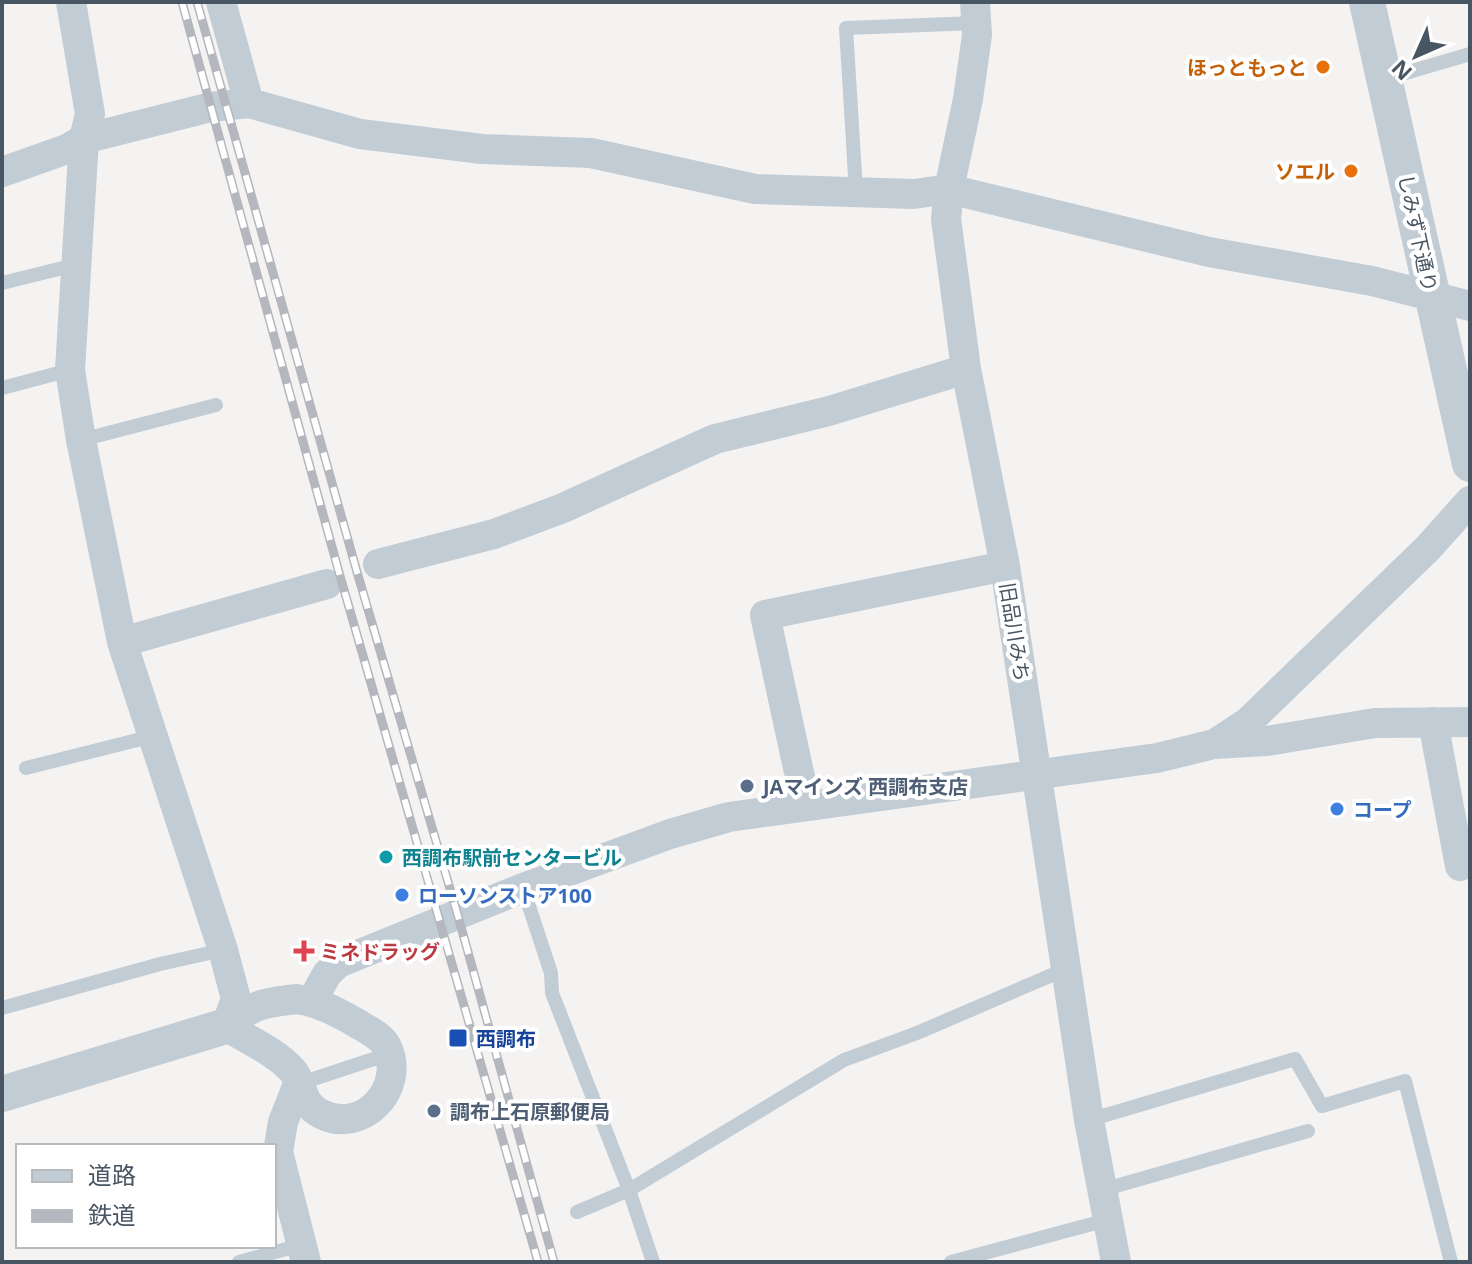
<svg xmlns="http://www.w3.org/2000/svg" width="1472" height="1264" font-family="'Open Sans','Noto Sans JP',sans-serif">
<rect width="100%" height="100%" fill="#f5f2f2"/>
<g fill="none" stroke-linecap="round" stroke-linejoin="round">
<path stroke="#c2ccd4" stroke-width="14" d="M 1385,79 L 1470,54
M 856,192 L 846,28 L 976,23
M 2,283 L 75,265
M 2,388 L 70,370
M 81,440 L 216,405
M 26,768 L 153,736
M 523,888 L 551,973 L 552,993 L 629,1190 L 653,1262
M 2,1008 L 160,964 L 223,950
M 298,1084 L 389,1054
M 1089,1120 L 1295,1059 L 1322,1106 L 1405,1081 L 1451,1262
M 1102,1190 L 1308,1131
M 577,1212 L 629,1190 L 844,1060 L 917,1033 L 1066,969
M 239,1262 L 301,1245
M 951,1262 L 1107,1220"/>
<path stroke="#c2ccd4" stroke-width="30" d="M 71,2 L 90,114 L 84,139 L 70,370 L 81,440 L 122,642 L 223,950 L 236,999 L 226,1026
M 221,2 L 249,103
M 975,2 L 977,35 L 968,99 L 949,189 L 946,219 L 966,369 L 1005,566 L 1089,1120 L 1116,1262
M 2,172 L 67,149 L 84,139 L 211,107 L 249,103 L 360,134 L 482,149 L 591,153 L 755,189 L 914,194 L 949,189 L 1209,252 L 1372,281 L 1470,306
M 378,564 L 494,534 L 563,508 L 715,439 L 829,411 L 966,369
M 122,642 L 327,584
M 1433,722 L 1460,866
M 1216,743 L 1248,722 L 1428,548 L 1470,501
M 806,805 L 765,615 L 1005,566
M 297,999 C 318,1002 335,1011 353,1021 C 364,1028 381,1035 387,1047 C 406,1088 363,1135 321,1114 C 298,1102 305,1083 292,1070 C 273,1050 249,1041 226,1026 C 255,1004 261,1003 297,999 Z
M 312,1001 L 327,974 L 338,963 L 523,888 L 670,834 L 729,817 L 1157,758 L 1214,744 L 1267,741 L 1375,723 L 1470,722
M 298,1084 L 283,1122 L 278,1152 L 306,1262"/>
<path stroke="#c2ccd4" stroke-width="36" d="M 1367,2 L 1470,464
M 2,1094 L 226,1026"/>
<defs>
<path id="rail" d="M 182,2 L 340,576 L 538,1262
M 197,2 L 357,572 L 458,916 L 554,1262"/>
</defs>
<use href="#rail" stroke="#b4b7bd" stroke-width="9"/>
<use href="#rail" stroke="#fff" stroke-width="6" stroke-dasharray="18" stroke-linecap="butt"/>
</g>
<g fill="#e8710a" stroke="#fff" stroke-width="3">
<circle cx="1323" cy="67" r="8"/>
<circle cx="1351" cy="171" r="8"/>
</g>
<g fill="#5c6f8a" stroke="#fff" stroke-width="3">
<circle cx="747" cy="786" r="8"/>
<circle cx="434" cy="1111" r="8"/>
</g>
<g fill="#3f7fe0" stroke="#fff" stroke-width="3">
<circle cx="1337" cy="809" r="8"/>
<circle cx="402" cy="895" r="8"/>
</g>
<circle fill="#0f9aa8" stroke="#fff" stroke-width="3" cx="386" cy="857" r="8"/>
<path fill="#e0444e" stroke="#fff" stroke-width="3" d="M300 939h8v8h8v8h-8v8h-8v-8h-8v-8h8z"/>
<rect fill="#1a4fb4" stroke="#fff" stroke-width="3" x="448" y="1028" width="20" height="20" rx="4"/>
<g text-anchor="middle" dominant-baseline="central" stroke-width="8" stroke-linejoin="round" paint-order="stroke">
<g font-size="20" font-weight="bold" fill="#c56008" stroke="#fff" text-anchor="end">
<text x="1307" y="67">ほっともっと</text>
<text x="1335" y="171">ソエル</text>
</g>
<g font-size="20" fill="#485562" stroke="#fff">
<text transform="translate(1418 233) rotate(78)">しみず下通り</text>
<text transform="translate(1015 632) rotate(81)">旧品川みち</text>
</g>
<g font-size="20" font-weight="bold" fill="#4e5e75" stroke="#fff" text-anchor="start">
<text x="763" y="786">JAマインズ 西調布支店</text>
<text x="450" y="1111">調布上石原郵便局</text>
</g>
<g font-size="20" font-weight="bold" fill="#366cbe" stroke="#fff" text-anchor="start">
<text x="1353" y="809">コープ</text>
<text x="418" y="895">ローソンストア100</text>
</g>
<g font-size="20" font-weight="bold" fill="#0d838f" stroke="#fff" text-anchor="start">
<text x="402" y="857">西調布駅前センタービル</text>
</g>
<g font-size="20" font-weight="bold" fill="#be3a42" stroke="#fff" text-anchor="start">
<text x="320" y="951">ミネドラッグ</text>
</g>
<g font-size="20" font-weight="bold" fill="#164399" stroke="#fff" text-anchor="start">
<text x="476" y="1038">西調布</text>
</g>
</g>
<rect width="1472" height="1264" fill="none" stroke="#485562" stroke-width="8"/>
<rect x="16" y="1144" width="260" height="104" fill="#ffffff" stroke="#b6bbc0" stroke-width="2"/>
<rect x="32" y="1170" width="40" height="12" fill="#c2ccd4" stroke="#b6bbc0" stroke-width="2"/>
<text x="88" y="1184" font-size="24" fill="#485562">道路</text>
<rect x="32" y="1210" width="40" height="12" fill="#b4b7bd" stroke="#b6bbc0" stroke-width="2"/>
<text x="88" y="1224" font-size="24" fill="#485562">鉄道</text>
<g transform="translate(1416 56) rotate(225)" stroke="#ffffff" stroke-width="6" paint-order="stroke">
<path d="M0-6L14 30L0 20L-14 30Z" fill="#485562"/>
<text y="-12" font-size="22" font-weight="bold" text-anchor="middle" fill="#485562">N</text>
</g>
</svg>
